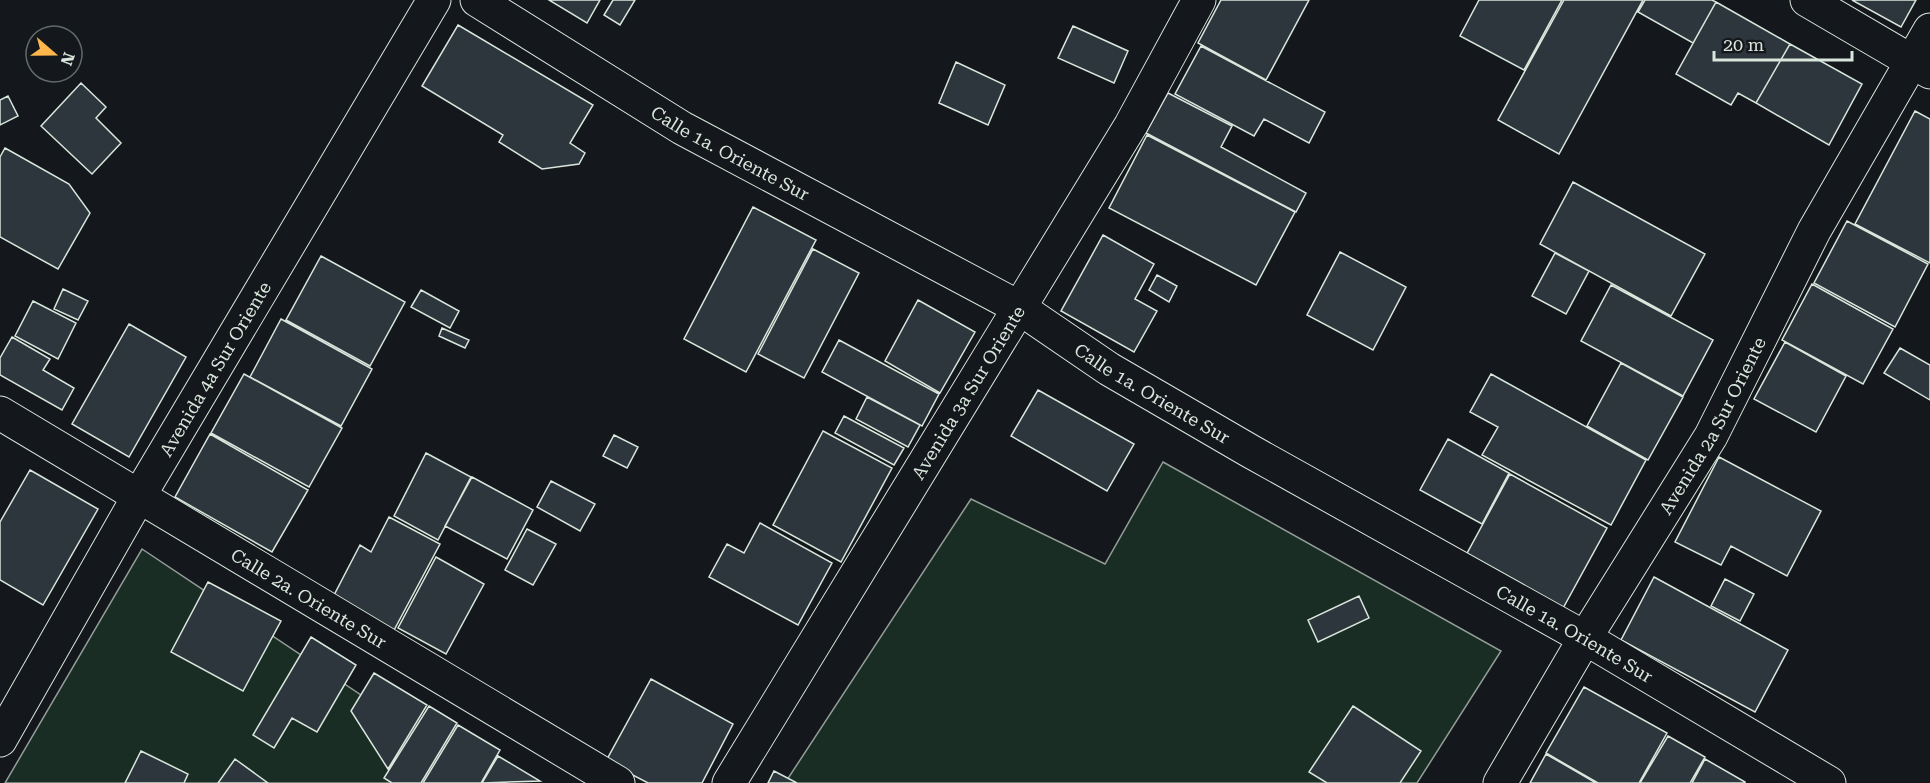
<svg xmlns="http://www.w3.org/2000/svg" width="1930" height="783" font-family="'Roboto Serif',serif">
<rect width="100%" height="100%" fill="#14181c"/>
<path fill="#1a2d24" stroke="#939e99" stroke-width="1.5" d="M 1163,462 L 1501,651 L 1417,783 L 785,783 L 971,499 L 1105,564 Z
M 142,549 L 367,699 L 407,783 L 5,783 Z"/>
<path fill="#2c363c" stroke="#d8e6dc" stroke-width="1.5" d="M 549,0 L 600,0 L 587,23 Z
M 613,0 L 635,0 L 620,25 L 604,15 Z
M 1221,0 L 1309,0 L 1266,80 L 1198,43 Z
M 1479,0 L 1562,0 L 1524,70 L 1460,36 Z
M 1564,0 L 1643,0 L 1559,154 L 1498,120 Z
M 1645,0 L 1712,0 L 1716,2 L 1693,43 L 1638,12 Z
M 1852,0 L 1916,0 L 1901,27 Z
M 1716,2 L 1790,44 L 1756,103 L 1738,93 L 1731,105 L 1676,74 Z
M 458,25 L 593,105 L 570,143 L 585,153 L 579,164 L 542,169 L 499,142 L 503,135 L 422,86 Z
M 1073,26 L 1128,51 L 1114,83 L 1058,58 Z
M 1790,44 L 1862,84 L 1829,145 L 1756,103 Z
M 1201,46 L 1325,112 L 1309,143 L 1264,119 L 1254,136 L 1175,94 Z
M 956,62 L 1005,85 L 988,125 L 939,103 Z
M 81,83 L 106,107 L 96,118 L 121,143 L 92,174 L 41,126 Z
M 1168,93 L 1232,126 L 1221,147 L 1306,193 L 1296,212 L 1146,133 Z
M 8,96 L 18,116 L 0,125 L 0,100 Z
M 1915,111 L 1930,119 L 1930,263 L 1855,224 Z
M 1147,135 L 1295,212 L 1256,285 L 1109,208 Z
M 5,148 L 69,184 L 90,213 L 58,269 L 0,237 L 0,157 Z
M 1573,182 L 1705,254 L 1671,316 L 1540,244 Z
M 753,207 L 816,240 L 746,372 L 684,339 Z
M 1847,221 L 1928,264 L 1895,327 L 1814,283 Z
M 1103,235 L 1154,264 L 1135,299 L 1157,311 L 1134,352 L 1061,311 Z
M 813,249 L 859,273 L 804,378 L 758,354 Z
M 1340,252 L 1406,287 L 1373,350 L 1307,315 Z
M 1555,253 L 1589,271 L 1566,314 L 1532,296 Z
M 321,256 L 405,302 L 370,366 L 286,320 Z
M 1157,275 L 1177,286 L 1169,302 L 1149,290 Z
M 1812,284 L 1893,329 L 1863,384 L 1782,340 Z
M 1611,285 L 1713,340 L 1683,396 L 1581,341 Z
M 63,289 L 88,301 L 78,320 L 54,309 Z
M 421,290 L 459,311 L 450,328 L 411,307 Z
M 918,300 L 975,332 L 940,393 L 885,361 Z
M 33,301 L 76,323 L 58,359 L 15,336 Z
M 281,319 L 372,369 L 341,426 L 250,377 Z
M 129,324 L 186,357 L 129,457 L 72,424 Z
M 442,328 L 469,340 L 465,348 L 439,336 Z
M 12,337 L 50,359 L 43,370 L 74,388 L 62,410 L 0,375 L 0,358 Z
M 839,340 L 939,394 L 922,426 L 822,372 Z
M 1785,342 L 1846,376 L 1816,432 L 1754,399 Z
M 1900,348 L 1930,365 L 1930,400 L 1884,373 Z
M 1621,363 L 1683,397 L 1648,460 L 1587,426 Z
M 244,374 L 342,428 L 309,487 L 211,433 Z
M 1491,374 L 1646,460 L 1611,525 L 1482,455 L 1498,427 L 1470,412 Z
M 1038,390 L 1134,444 L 1107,491 L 1011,436 Z
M 867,397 L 920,425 L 908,447 L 856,419 Z
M 844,416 L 904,448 L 894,465 L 835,433 Z
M 823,431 L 892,468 L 841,562 L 773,525 Z
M 210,434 L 308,490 L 272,552 L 175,497 Z
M 614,435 L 638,447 L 627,468 L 603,456 Z
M 1448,439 L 1509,473 L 1482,524 L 1420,490 Z
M 426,453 L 471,477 L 438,540 L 394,516 Z
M 1719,457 L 1821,511 L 1787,576 L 1731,546 L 1721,565 L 1675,542 Z
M 30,470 L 98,509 L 43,605 L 0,580 L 0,522 Z
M 1510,474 L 1607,528 L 1562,610 L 1465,557 Z
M 472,477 L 533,510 L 507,559 L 445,526 Z
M 551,481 L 595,504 L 580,531 L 537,507 Z
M 389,517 L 440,544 L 393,632 L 332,599 L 360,545 L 371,552 Z
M 760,523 L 832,563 L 798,625 L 709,577 L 727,544 L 744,553 Z
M 527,529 L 556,544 L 533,585 L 505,570 Z
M 436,557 L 484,584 L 446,654 L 398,628 Z
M 1654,577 L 1788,650 L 1755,712 L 1621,640 Z
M 1725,579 L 1754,594 L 1740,621 L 1711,606 Z
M 208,582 L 281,621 L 243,691 L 171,652 Z
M 1359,596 L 1369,618 L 1318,642 L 1308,620 Z
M 311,637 L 356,665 L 317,732 L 292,718 L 274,748 L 253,735 Z
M 374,673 L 427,705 L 388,769 L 351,711 Z
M 651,679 L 733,724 L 702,783 L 648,783 L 606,761 Z
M 1584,687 L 1667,733 L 1639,783 L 1598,783 L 1546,753 Z
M 429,706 L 457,723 L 421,783 L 392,783 L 384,778 Z
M 1353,706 L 1421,751 L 1400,783 L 1327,783 L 1309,772 Z
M 458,725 L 500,750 L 481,783 L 423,783 Z
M 1668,736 L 1705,757 L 1690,783 L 1640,783 Z
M 141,751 L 188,774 L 184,783 L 125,783 Z
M 1546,754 L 1596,783 L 1530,783 Z
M 498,756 L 540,781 L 482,783 Z
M 235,759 L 268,783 L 218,783 Z
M 1705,759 L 1745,782 L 1745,783 L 1692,783 Z
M 774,771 L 797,783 L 768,783 Z"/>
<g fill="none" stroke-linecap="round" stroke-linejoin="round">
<defs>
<g id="minor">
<path id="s1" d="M 477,0 L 682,128 L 1018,307 L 1109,369 L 1250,451 L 1585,638 L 1829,783"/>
<path d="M 1807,0 L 1930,72"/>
<path id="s2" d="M 0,413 L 618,783"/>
<path id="s3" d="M 0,740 L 139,496 L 434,0"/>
<path id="s4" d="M 729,783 L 1131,125 L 1199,0"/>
<path id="s5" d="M 1500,783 L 1585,638 L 1711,436 L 1814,231 L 1930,30"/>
</g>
</defs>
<use href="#minor" stroke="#d8e6dc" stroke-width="35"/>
<use href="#minor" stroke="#14181c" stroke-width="33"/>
</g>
<g text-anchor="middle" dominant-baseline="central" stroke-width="4.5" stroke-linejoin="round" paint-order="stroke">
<g font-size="18" fill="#d8e6dc" stroke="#14181c">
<text stroke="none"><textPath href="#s1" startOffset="296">Calle 1a. Oriente Sur</textPath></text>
<text stroke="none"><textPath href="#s3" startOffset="429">Avenida 4a Sur Oriente</textPath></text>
<text stroke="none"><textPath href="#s1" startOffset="782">Calle 1a. Oriente Sur</textPath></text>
<text stroke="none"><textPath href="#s4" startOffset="458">Avenida 3a Sur Oriente</textPath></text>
<text stroke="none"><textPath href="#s5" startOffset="416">Avenida 2a Sur Oriente</textPath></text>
<text stroke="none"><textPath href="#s2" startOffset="360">Calle 2a. Oriente Sur</textPath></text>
<text stroke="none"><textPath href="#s1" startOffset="1268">Calle 1a. Oriente Sur</textPath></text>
</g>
</g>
<g transform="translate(54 54) rotate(110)"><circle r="28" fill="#14181c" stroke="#626a69" stroke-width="1.5"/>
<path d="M0-4.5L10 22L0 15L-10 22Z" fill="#ffb74d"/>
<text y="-9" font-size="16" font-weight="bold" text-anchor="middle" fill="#d8e6dc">N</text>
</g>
<path d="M1714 51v9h138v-9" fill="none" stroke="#d8e6dc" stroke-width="3"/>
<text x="1723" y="51" font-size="18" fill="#d8e6dc" stroke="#14181c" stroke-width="4.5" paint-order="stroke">20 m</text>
</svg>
